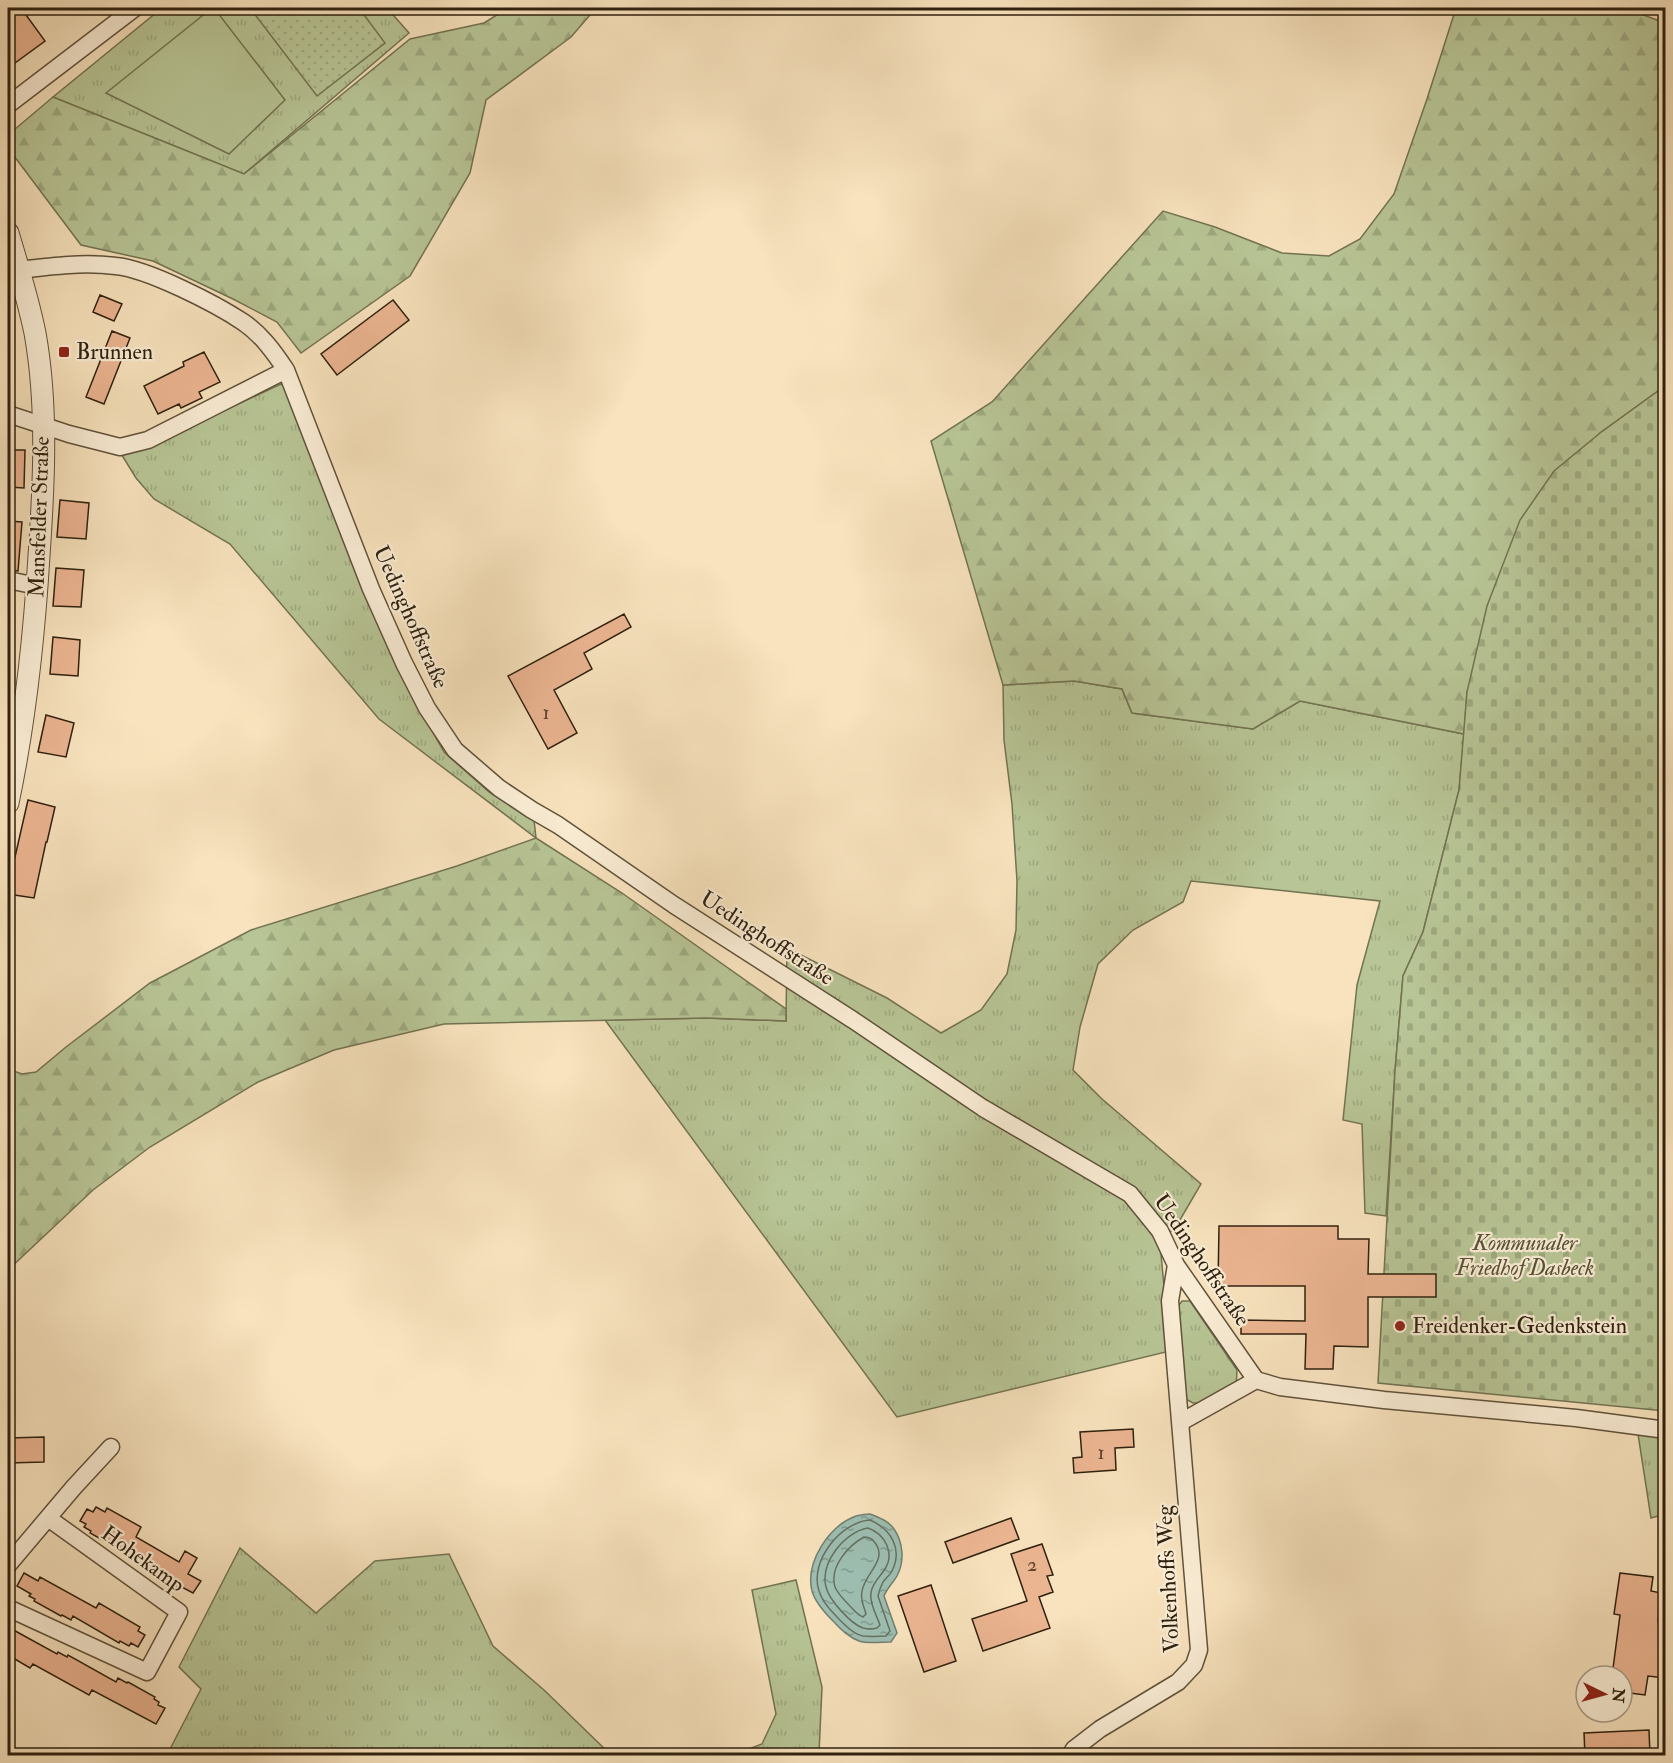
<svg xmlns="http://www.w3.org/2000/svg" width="1673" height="1763" font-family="'IM FELL Double Pica',serif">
<defs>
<pattern id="grass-tufts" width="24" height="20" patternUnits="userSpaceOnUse" patternTransform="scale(1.5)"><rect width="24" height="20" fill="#b8c596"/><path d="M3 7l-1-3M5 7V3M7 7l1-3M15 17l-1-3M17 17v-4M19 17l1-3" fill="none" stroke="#9ea980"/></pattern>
<pattern id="forest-firs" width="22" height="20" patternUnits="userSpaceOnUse" patternTransform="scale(1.5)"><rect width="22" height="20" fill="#b8c596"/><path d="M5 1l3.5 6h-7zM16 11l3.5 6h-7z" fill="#9ea980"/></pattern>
<pattern id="cemetery-stones" width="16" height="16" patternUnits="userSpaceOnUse" patternTransform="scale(1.5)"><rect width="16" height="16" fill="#b8c596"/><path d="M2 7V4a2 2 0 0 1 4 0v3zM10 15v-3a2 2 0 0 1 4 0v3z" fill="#9ea980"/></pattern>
<pattern id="park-dots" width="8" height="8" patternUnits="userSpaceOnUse" patternTransform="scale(1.5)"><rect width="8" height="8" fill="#b8c596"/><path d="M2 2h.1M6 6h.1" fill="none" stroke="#9ea980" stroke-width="1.8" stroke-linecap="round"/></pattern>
<pattern id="water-ripples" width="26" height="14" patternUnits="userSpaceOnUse" patternTransform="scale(1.5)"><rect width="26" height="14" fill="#9dbeb1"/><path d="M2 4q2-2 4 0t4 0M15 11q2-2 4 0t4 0" fill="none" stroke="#809a8e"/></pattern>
</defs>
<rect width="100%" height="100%" fill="#f8e3be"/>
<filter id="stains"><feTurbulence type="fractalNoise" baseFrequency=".00333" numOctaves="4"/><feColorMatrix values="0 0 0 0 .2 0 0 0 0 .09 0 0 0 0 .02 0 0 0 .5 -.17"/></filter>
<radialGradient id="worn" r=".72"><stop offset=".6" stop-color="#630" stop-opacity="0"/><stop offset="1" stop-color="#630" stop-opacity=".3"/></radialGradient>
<path fill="url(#grass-tufts)" stroke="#737352" stroke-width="1.5" d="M 162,8 L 387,8 L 409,33 L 244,174 L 53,97 Z
M 283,383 L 420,709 L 444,752 L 489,792 L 534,820 L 536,838 L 379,719 L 230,544 L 154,499 L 136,478 L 120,452 L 142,449 Z
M 1074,681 L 1122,689 L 1132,713 L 1253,729 L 1300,701 L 1464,734 L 1459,790 L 1423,932 L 1403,976 L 1395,1071 L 1386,1216 L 1365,1213 L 1362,1124 L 1343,1120 L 1357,985 L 1380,901 L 1191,881 L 1183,902 L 1133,930 L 1098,964 L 1080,1027 L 1073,1070 L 1102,1099 L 1201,1184 L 1177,1225 L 1160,1243 L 1170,1351 L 897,1417 L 605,1020 L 707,1018 L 786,1021 L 787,948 L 887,998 L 941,1033 L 981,1010 L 1007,974 L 1016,930 L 1017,881 L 1012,804 L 1004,740 L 1003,685 Z
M 1182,1301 L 1190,1301 L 1237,1370 L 1236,1388 L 1206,1403 L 1193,1403 L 1184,1398 L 1176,1309 Z
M 1638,1434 L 1665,1438 L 1665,1514 L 1651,1518 Z
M 240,1548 L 316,1613 L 375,1561 L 449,1554 L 493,1646 L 544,1690 L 611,1755 L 167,1755 L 201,1689 L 179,1667 Z
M 796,1580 L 822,1687 L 819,1753 L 817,1756 L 733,1755 L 762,1744 L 776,1714 L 752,1590 Z"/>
<path fill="url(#forest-firs)" stroke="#737352" stroke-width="1.5" d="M 508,8 L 596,8 L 571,37 L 486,100 L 470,173 L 410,276 L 301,353 L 277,322 L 233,299 L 153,261 L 81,245 L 8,148 L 8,135 L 53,97 L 244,174 L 410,39 L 484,23 Z
M 1456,8 L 1625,8 L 1665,23 L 1665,386 L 1600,433 L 1467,692 L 1464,734 L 1300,701 L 1253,729 L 1132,713 L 1122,689 L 1074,681 L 1003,685 L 931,441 L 992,402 L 1163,211 L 1215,227 L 1282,253 L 1329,256 L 1360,239 L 1394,194 L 1427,99 Z
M 536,838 L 622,893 L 786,1009 L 786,1021 L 707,1018 L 444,1024 L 334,1050 L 258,1082 L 150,1147 L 93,1190 L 8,1270 L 8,1069 L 22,1074 L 36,1072 L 66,1047 L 150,983 L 251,930 L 457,866 Z"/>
<path fill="url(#cemetery-stones)" stroke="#737352" stroke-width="1.5" d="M 1665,386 L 1665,1411 L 1378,1383 L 1395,1071 L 1403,976 L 1423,932 L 1459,790 L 1467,692 L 1487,606 L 1520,520 L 1554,471 L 1600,433 Z"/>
<path fill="url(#park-dots)" stroke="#737352" stroke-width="1.5" d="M 250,8 L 359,8 L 385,43 L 317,96 Z"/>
<path fill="#b8c596" stroke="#737352" stroke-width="1.5" d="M 212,8 L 214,8 L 285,100 L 229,154 L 106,93 Z"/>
<path fill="url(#water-ripples)" stroke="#717f70" stroke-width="1.5" d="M 870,1514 C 878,1517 889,1521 894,1529 C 903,1542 905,1561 897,1576 C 893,1583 887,1588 884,1596 L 897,1633 L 891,1642 C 881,1642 868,1644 859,1641 C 848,1637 841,1629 833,1621 C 825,1613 815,1602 812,1591 C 805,1562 829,1526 856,1516 C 860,1515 865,1514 870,1514 Z"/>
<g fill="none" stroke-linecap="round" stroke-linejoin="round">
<path stroke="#667060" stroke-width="1.5" d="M 870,1520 C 891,1529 903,1549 892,1571 C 890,1575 886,1578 883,1582 C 881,1586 879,1591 878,1596 L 890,1631 L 886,1636 C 879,1636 871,1637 863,1636 C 853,1634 845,1625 837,1617 C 830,1610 822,1601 819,1591 C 809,1561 841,1522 870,1520 Z
M 868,1528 C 885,1534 895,1553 885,1569 C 880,1577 872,1583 871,1593 C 869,1603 877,1616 880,1625 L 877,1628 C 873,1629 867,1629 863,1628 C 851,1624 829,1600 826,1587 C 820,1563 844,1532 868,1528 Z
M 864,1537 C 869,1537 873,1539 876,1544 C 887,1560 865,1574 862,1591 C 860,1599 864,1607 866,1614 L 863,1617 C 857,1615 854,1610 849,1605 C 844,1600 838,1594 835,1587 C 829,1567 848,1546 864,1537 Z"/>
</g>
<path fill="#ecb592" stroke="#2e210f" stroke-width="1.5" d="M 21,8 L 45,41 L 8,68 L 8,17 Z
M 100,295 L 122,304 L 114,321 L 93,312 Z
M 393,300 L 409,320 L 337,375 L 321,354 Z
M 112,331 L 130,338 L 104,404 L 86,397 Z
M 204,352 L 220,382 L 199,392 L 202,398 L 181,408 L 179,404 L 158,414 L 144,386 L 184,366 L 183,362 Z
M 8,450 L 25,450 L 24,488 L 8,487 Z
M 60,500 L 89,503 L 86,539 L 57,537 Z
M 8,521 L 22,522 L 18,571 L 8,570 Z
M 56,568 L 84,570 L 81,607 L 53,606 Z
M 624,614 L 631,627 L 584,653 L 592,669 L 554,690 L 577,733 L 548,749 L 508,676 Z
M 53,637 L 80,640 L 78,676 L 50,674 Z
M 46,715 L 74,723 L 66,757 L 38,752 Z
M 28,800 L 55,807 L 47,842 L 46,842 L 34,898 L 8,894 L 14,856 L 15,857 Z
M 1219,1226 L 1338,1226 L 1338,1239 L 1369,1239 L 1368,1274 L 1436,1274 L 1436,1297 L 1368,1297 L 1368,1347 L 1334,1346 L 1333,1369 L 1305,1369 L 1306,1334 L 1241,1334 L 1241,1320 L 1305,1321 L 1305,1286 L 1218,1286 Z
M 1133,1429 L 1134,1447 L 1115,1448 L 1116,1470 L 1074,1473 L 1073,1458 L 1082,1457 L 1080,1432 Z
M 44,1437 L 44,1462 L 8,1463 L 8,1438 Z
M 96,1507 L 105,1512 L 107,1508 L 141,1527 L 136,1537 L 179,1562 L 185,1551 L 197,1558 L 188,1574 L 201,1581 L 193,1593 L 180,1586 L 179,1588 L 170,1583 L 169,1585 L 138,1565 L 141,1559 L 118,1546 L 117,1548 L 90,1533 L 91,1531 L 84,1527 L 86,1524 L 80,1521 L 87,1509 L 93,1512 Z
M 1011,1518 L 1019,1539 L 953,1563 L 945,1542 Z
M 1042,1544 L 1053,1575 L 1047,1576 L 1053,1592 L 1039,1597 L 1050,1628 L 983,1651 L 972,1619 L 1027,1601 L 1011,1554 Z
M 24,1573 L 38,1581 L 40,1577 L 96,1608 L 99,1603 L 140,1627 L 138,1631 L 145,1635 L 138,1647 L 131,1643 L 129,1646 L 120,1641 L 119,1643 L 73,1616 L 71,1620 L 62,1615 L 61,1616 L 34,1601 L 35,1599 L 29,1596 L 31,1594 L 17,1586 Z
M 1620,1573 L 1653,1577 L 1651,1591 L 1661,1593 L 1658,1621 L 1665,1622 L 1665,1678 L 1648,1676 L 1645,1695 L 1622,1692 L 1622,1676 L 1612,1676 L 1620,1615 L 1614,1614 Z
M 931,1585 L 956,1661 L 924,1672 L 898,1596 Z
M 8,1627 L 57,1654 L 58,1652 L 67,1657 L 68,1655 L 116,1682 L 118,1678 L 127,1683 L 128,1682 L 155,1697 L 154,1699 L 159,1702 L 158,1705 L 165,1708 L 156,1724 L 92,1690 L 89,1695 L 33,1664 L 30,1668 L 8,1655 Z
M 1649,1730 L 1650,1755 L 1585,1755 L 1584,1733 Z"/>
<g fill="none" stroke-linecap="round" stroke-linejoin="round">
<defs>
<path id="minor" d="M 8,105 L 135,8
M 19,270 C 52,266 83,262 116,266 C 148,269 216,304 243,322 C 261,334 274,352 286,370 L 371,589 L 404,663 L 427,708 L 455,750 L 499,788 L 532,810 L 558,825 L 674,905 L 853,1020 L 983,1108 L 1130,1194 L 1160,1231 L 1176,1265 L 1256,1380 L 1280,1387 L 1384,1400 L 1576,1418 L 1666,1430
M 8,414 L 69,434 L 120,447 L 148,440 L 286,370
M 8,580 L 37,586
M 1181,1422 L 1256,1380
M 8,1565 L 74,1487 L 111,1447
M 8,1608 L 147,1672 L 179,1612 L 48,1518
M 1070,1756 L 1074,1749 L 1100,1729 L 1178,1682 L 1194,1665 L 1199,1650 L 1170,1301 L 1176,1265"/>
<path id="tertiary" d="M 8,233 C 18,266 28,299 35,333 C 48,406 44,483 39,556 C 34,639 25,722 8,803"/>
</defs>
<use href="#minor" stroke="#60523b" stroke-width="19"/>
<use href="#tertiary" stroke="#60523b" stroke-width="23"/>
<use href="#minor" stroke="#faedd5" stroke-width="16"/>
<use href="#tertiary" stroke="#faedd5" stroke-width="21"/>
</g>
<g fill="#8f2418" stroke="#faedd5" stroke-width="2">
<rect x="58" y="346" width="12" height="12" rx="3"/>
<circle cx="1400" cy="1326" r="6"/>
</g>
<g text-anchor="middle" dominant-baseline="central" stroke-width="4.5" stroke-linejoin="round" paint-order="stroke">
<g font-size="20" fill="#5e4630">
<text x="546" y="712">1</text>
<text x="1101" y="1452">1</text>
<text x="1032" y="1564">2</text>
</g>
<g font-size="22" fill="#2e210f" stroke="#faedd5" text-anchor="start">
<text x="76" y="352">Brunnen</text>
<text x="1412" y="1326">Freidenker-Gedenkstein</text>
</g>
<g font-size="22" fill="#2e210f" stroke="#faedd5">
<text transform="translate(39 517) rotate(-88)">Mansfelder Straße</text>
<text transform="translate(411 617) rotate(66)">Uedinghoffstraße</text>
<text transform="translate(767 938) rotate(33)">Uedinghoffstraße</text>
<text transform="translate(1202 1260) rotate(56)">Uedinghoffstraße</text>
<text transform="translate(143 1559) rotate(36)">Hohekamp</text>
<text transform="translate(1168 1579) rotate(-93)">Volkenhoffs Weg</text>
</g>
<g font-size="22" font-style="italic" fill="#575238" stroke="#faedd5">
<text x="1525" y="1243">Kommunaler<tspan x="1525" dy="25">Friedhof Dasbeck</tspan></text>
</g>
</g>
<rect width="1673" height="1763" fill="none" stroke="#f8e3be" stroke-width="30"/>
<rect x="9" y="9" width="1655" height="1745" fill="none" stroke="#2e210f" stroke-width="3"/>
<rect x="15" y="15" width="1643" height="1733" fill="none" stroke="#2e210f" stroke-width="1.5"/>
<g transform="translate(1604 1694) rotate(95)"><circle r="28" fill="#faedd5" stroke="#a89b86" stroke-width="1.5"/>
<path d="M0-4.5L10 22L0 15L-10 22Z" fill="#8f2418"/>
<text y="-9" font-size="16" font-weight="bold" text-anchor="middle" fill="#2e210f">N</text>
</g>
<rect width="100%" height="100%" filter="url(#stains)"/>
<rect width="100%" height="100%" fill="url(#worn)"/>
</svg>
